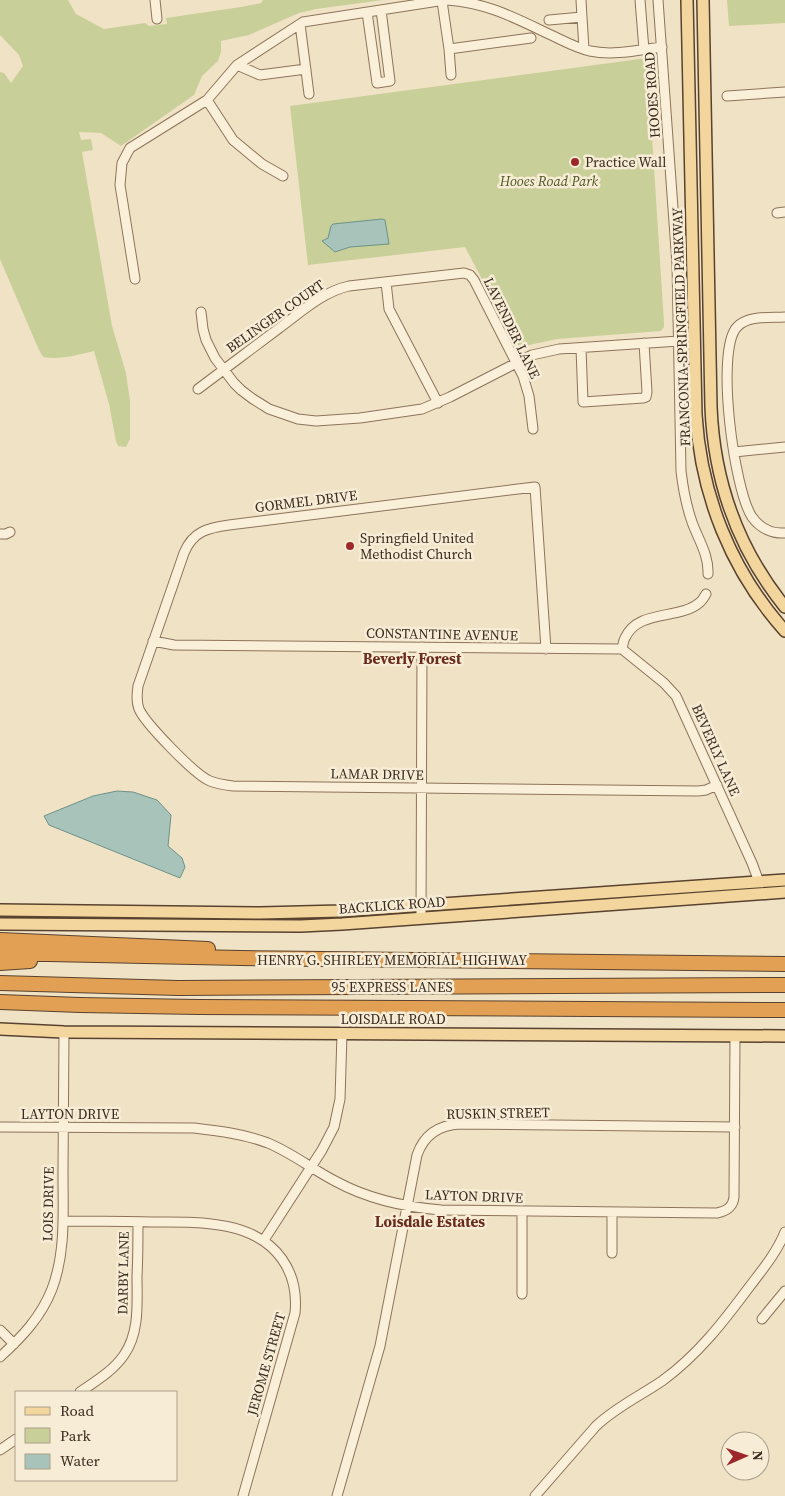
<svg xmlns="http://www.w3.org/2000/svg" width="785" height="1496" font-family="'Source Serif 4',serif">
<rect width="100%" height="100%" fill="#f0e2c5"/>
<path fill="#c9cf99" d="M 0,0 L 68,0 L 76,14 L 104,29 L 145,23 L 149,26 L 167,24 L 166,18 L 241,7 L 261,3 L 263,0 L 383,0 L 316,9 L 299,13 L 249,35 L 221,41 L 221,52 L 218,61 L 202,76 L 194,95 L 121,146 L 101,133 L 79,132 L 81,140 L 91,139 L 93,150 L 82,152 L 112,326 L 126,373 L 130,401 L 130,439 L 126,447 L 118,446 L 116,441 L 109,404 L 94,351 C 76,355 61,360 43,357 L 38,348 L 0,259 L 0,72 L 4,73 L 11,83 L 23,66 L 19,55 L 0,35 Z
M 727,0 L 785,0 L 785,23 L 729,26 Z
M 647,58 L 664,323 L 664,327 L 661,331 L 557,339 L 520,347 L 516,343 L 465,247 L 308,265 L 290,106 Z"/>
<path fill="#a7c3ba" stroke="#6d9288" d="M 382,219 L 385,220 L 389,244 L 350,247 L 335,252 L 322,241 L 328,238 L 331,226 L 333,224 Z
M 117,791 L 133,792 L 157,800 L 171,815 L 168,846 L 182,858 L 185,867 L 180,878 L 49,825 L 44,816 L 93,796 Z"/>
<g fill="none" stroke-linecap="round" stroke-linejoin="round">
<defs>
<path id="minor" d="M 155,0 L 157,19
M 447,0 C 488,3 515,18 551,35 C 564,41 576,48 590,51 C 613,56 639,50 662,47
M 640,0 L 644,50
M 658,0 L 677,264 L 681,471 C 683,488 686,505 692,522 C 698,539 709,555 708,574
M 442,1 L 449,49
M 367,12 L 377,83 L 390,81 L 381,10
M 582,17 L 584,49
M 549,20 L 582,17 L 581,0
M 300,24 L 309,94
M 237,65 L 260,75 L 306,69
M 451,75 L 449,49 L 531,38
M 727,96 L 785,92
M 207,100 L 233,140 L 262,164 L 283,176
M 777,213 L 785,212
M 135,279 L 120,185 L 122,163 L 130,148 L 207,100 L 237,65 L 303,22 L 445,0
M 386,282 L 389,309 L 438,403
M 201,312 L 203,329 L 206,340 L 215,358 L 234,383 L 241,390 L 253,399 L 269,409 L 298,419 L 316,421 L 360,418 L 422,409 L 450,397 L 532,355 L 559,349 L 679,341
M 785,317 C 770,318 748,315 737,327 C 715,350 734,490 752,517 C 760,528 772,534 785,533
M 581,348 L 583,402 L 643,398 L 646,397 L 647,392 L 644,343
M 198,389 C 225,369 251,349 278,329 C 300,313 322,292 349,286 L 464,273 L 470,275 L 474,280 L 523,376 L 529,396 L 533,429
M 734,452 L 785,447
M 0,534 L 6,534 L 10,532
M 153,641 L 174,645 L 622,649 C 623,646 623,641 625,638 C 638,609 679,620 699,603 C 702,601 704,597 706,594
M 546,649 L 535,487 L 518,489 L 229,525 C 208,528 193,531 184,553 L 138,686 C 137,694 136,701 139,709 C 145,723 195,775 210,781 C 217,784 225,785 233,786 L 698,791 L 706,790 L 717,785
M 622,649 L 664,683 L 676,696 L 752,863 L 759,882
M 421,918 L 422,647
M 0,1127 L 194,1128 C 220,1131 244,1134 268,1143 C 292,1153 312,1169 335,1181 C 368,1199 404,1207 441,1210 L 717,1213 C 727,1211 733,1207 734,1197 L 735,1036
M 612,1212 L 612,1253
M 63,1221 C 92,1221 122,1221 151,1222 C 195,1222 254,1219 282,1259 C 294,1276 297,1293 295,1313 L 243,1496
M 264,1240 L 322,1150 L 334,1127 L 340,1099 L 342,1034
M 522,1294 L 522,1211
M 762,1319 L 785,1291
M 0,1330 L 14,1344
M 0,1357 C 22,1337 41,1317 52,1289 C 66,1252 63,1211 63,1172 C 63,1125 64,1078 64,1032
M 80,1392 C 96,1381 113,1371 124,1355 C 140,1332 137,1302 137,1276 C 138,1258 138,1240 138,1222
M 0,1450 L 16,1439
M 337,1496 L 380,1346 L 417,1155 C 424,1135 438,1125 460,1124 L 735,1127
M 535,1496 L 596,1426 C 616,1407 640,1396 662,1381 C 698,1355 724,1321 750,1286 C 763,1269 777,1252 785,1232"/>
<path id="major" d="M 687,0 L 696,415 C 701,495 731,571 785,631
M 703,0 L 711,407 C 714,481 738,549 785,607
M 0,910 L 260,913 L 341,911 L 785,880
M 0,924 L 301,926 L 342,924 L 785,892
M 0,1029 L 64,1032 L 785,1036"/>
<path id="highway" d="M 0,940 L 208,949
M 0,953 L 241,958 L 785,964
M 0,963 L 30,961
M 0,983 L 178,988 L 785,985
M 0,1002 L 80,1005 L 198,1007 L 785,1010"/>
</defs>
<use href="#minor" stroke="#8c745a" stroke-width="11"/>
<use href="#major" stroke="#59422f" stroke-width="14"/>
<use href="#highway" stroke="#59422f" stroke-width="16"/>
<use href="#minor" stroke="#faefd9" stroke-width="9"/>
<use href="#major" stroke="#f3d69d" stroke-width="11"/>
<use href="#highway" stroke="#e1a054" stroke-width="14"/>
</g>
<g fill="#9d282c" stroke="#f7ecd5" stroke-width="2">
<circle cx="575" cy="162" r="5"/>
<circle cx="350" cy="546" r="5"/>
</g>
<g text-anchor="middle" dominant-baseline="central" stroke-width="5" stroke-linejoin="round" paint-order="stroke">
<g font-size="14" fill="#3b2c1f" stroke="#f7ecd5">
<text transform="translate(652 95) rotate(-94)">HOOES ROAD</text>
<text transform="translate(275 316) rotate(-35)">BELINGER COURT</text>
<text transform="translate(681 327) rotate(-92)">FRANCONIA-SPRINGFIELD PARKWAY</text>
<text transform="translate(512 328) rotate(64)">LAVENDER LANE</text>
<text transform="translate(306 501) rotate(-7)">GORMEL DRIVE</text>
<text transform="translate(442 634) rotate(1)">CONSTANTINE AVENUE</text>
<text transform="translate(716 750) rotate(66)">BEVERLY LANE</text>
<text transform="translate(377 774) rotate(1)">LAMAR DRIVE</text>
<text transform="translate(392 905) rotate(-4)">BACKLICK ROAD</text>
<text x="392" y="960">HENRY G. SHIRLEY MEMORIAL HIGHWAY</text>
<text x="392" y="987">95 EXPRESS LANES</text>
<text x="393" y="1019">LOISDALE ROAD</text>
<text transform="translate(498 1113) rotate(-1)">RUSKIN STREET</text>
<text x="70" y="1114">LAYTON DRIVE</text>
<text transform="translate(474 1196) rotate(2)">LAYTON DRIVE</text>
<text transform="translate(48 1204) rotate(-89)">LOIS DRIVE</text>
<text transform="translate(123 1273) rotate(-89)">DARBY LANE</text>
<text transform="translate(266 1364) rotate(-74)">JEROME STREET</text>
</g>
<g font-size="14" fill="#3b2c1f" stroke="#f7ecd5" text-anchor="start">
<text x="585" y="162">Practice Wall</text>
<text x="360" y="538">Springfield United<tspan x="360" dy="16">Methodist Church</tspan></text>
</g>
<g font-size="14" font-style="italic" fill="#4d5825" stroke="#f7ecd5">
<text x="549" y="181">Hooes Road Park</text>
</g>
<g font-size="15" font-weight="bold" fill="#692b1d" stroke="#f7ecd5">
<text x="412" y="658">Beverly Forest</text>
<text x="430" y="1221">Loisdale Estates</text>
</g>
</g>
<rect x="15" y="1391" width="162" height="90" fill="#f7ecd5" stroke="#ac9f8c"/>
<rect x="25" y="1407" width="25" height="8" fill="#f3d69d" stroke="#ac9f8c"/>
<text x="60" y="1416" font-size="15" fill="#3b2c1f">Road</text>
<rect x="25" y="1428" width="25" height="15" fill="#c9cf99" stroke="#ac9f8c"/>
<text x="60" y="1441" font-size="15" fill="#3b2c1f">Park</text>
<rect x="25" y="1454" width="25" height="15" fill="#a7c3ba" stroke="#ac9f8c"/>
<text x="60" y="1466" font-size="15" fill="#3b2c1f">Water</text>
<g transform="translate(745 1456) rotate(88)"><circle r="24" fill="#f7ecd5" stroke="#ac9f8c"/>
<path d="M0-4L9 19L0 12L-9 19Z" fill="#9d282c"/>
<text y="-8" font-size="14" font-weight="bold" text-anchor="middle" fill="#3b2c1f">N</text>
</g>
</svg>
